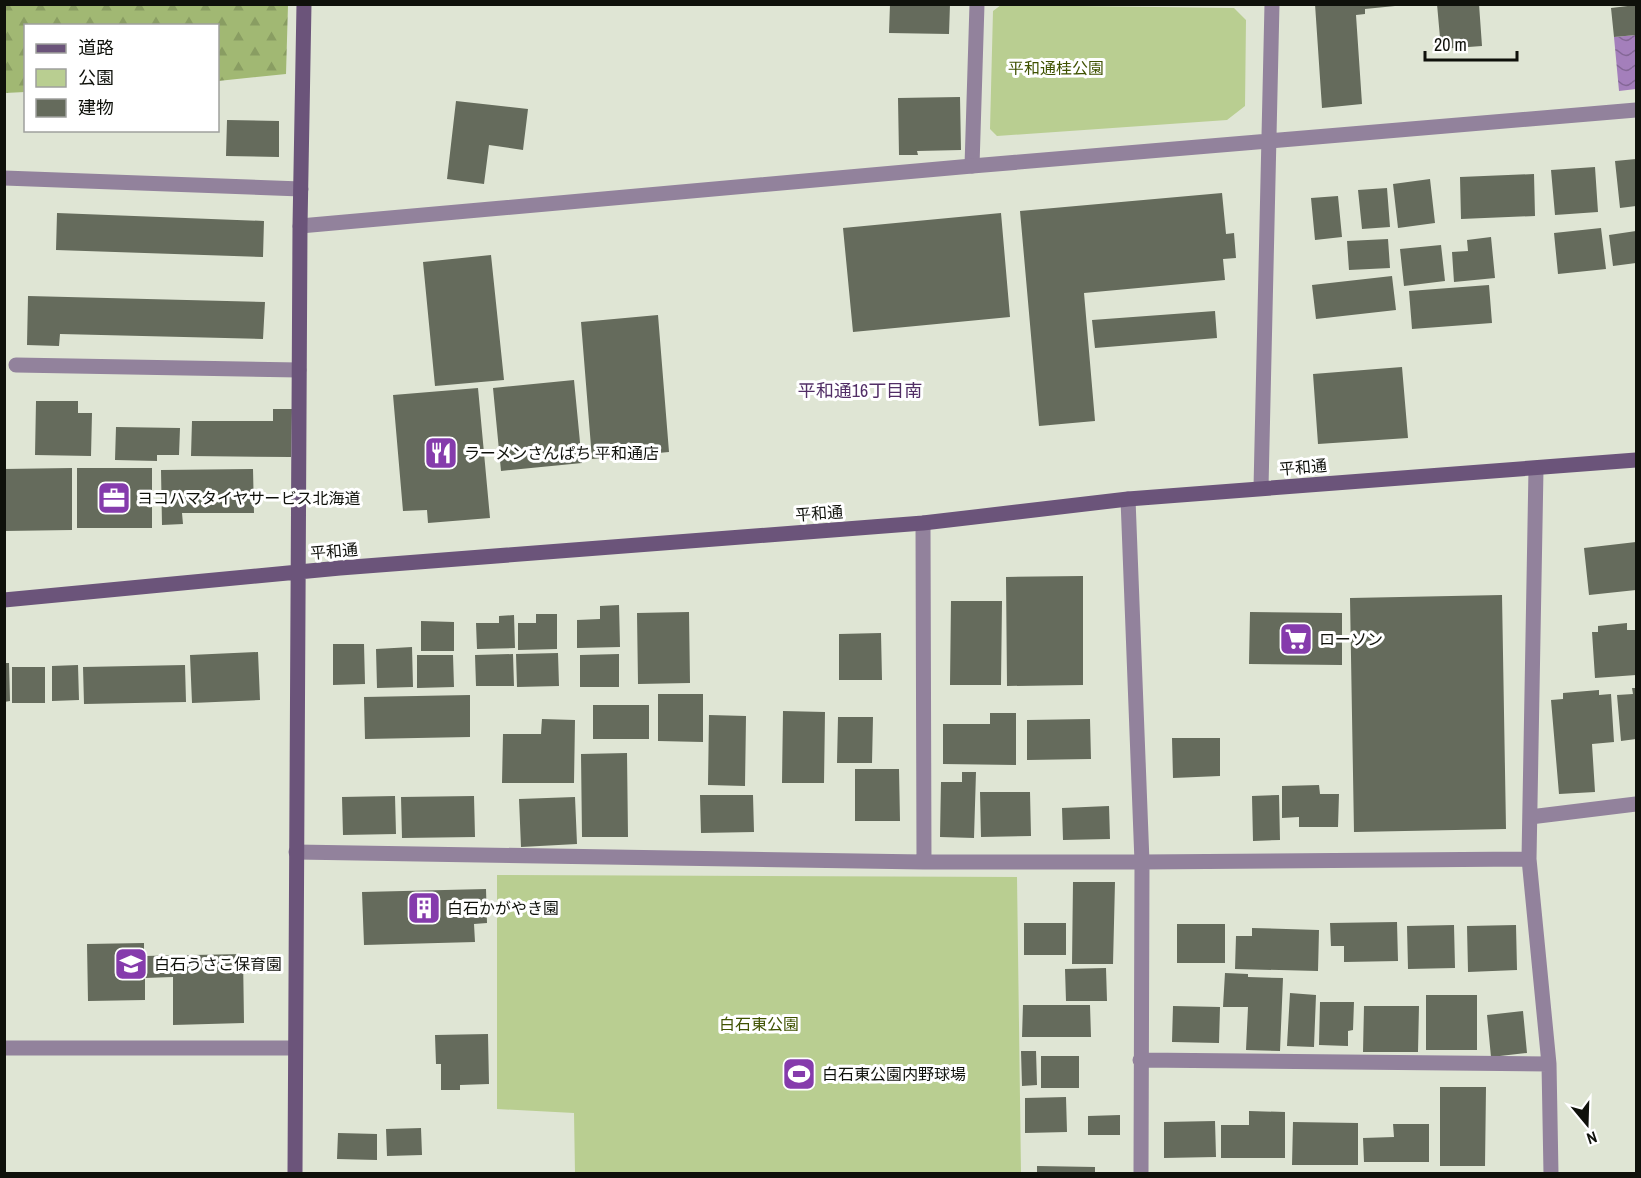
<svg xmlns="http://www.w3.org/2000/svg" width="1641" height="1178" font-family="'Archivo Narrow','Noto Sans JP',sans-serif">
<defs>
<pattern id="forest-firs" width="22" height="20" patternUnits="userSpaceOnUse" patternTransform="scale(1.5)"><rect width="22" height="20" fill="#a1b873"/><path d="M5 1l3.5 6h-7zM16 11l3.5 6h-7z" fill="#899d62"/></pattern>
<pattern id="water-waves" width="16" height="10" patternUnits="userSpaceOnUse" patternTransform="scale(1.5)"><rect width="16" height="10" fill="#a47fbb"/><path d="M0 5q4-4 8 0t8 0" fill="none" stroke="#846796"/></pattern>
</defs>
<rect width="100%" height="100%" fill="#dfe5d4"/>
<path fill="url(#forest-firs)" d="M 4,5 L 288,5 L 286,74 L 218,81 L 218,26 L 26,26 L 25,92 L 5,93 Z"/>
<path fill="#b9ce91" d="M 1001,5 L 1234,8 L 1246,20 L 1245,106 L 1227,120 L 997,136 L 990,129 L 993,11 Z
M 497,875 L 1017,877 L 1021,1173 L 575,1173 L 574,1113 L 497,1109 Z"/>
<path fill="url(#water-waves)" d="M 1636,35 L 1636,89 L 1619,91 L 1614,37 Z"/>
<path fill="#656b5c" d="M 890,4 L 950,4 L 949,34 L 889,33 Z
M 1315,4 L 1395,4 L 1395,6 L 1365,9 L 1365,14 L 1356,15 L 1362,104 L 1322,108 Z
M 1437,4 L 1479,4 L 1482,46 L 1441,49 Z
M 1636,5 L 1636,35 L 1614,37 L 1611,8 Z
M 960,97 L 961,150 L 917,151 L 918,155 L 899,155 L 898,98 Z
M 456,101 L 528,109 L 523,150 L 489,145 L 484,184 L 447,179 Z
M 227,120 L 279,121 L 279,157 L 226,156 Z
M 1636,159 L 1636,206 L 1620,208 L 1615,161 Z
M 1595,167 L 1598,212 L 1555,215 L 1551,170 Z
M 1534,174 L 1535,216 L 1461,219 L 1460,177 Z
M 1430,179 L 1435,223 L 1398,228 L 1393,184 Z
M 1387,188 L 1390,227 L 1362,229 L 1358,190 Z
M 1222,193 L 1226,234 L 1234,233 L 1236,258 L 1223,259 L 1225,280 L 1084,293 L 1095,421 L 1039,426 L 1020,211 Z
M 1338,196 L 1342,237 L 1315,240 L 1311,198 Z
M 57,213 L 264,221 L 263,257 L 56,250 Z
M 1001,213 L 1010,317 L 853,332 L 843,228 Z
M 1601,228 L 1606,269 L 1558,274 L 1554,233 Z
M 1636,231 L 1636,263 L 1613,266 L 1609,235 Z
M 1491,237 L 1495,278 L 1454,282 L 1452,252 L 1468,251 L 1467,240 Z
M 1388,239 L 1390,268 L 1349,270 L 1347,241 Z
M 1441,245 L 1445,281 L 1404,286 L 1400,249 Z
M 491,255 L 504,380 L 435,386 L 423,262 Z
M 1392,276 L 1396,310 L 1316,319 L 1312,285 Z
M 1489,285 L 1492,323 L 1412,329 L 1409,291 Z
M 28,296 L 265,302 L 263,339 L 60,334 L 59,346 L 27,345 Z
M 1215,311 L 1217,338 L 1095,348 L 1092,320 Z
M 658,315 L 669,452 L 592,459 L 581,322 Z
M 1402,367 L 1408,438 L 1318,444 L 1313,374 Z
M 574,380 L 582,463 L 501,471 L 493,388 Z
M 478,388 L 490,518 L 428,523 L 427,510 L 403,511 L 393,395 Z
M 36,401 L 78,401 L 78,413 L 92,413 L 91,456 L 35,455 Z
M 273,409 L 292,409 L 291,457 L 191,456 L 192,421 L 273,421 Z
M 116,427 L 180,428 L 179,455 L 157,455 L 157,461 L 115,460 Z
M 72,468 L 72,530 L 4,531 L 4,469 Z
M 77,468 L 152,468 L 152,528 L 77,528 Z
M 253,469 L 254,513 L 182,513 L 183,524 L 162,525 L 161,470 Z
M 1636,542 L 1636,590 L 1589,595 L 1584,548 Z
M 1083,576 L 1083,685 L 1007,686 L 1006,577 Z
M 1502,595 L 1506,829 L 1354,832 L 1350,598 Z
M 951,601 L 1002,601 L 1001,685 L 950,685 Z
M 619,605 L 620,647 L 577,648 L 577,620 L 600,619 L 600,606 Z
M 689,612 L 690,683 L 638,684 L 637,613 Z
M 1250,612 L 1342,613 L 1342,665 L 1249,664 Z
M 536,614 L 557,614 L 557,649 L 518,650 L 518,623 L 536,623 Z
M 514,615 L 515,648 L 477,649 L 476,623 L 499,623 L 499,616 Z
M 421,621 L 454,622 L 454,651 L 421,651 Z
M 1627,623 L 1627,630 L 1636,630 L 1636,675 L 1595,678 L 1592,632 L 1598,632 L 1598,626 Z
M 881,633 L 882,680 L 839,680 L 839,634 Z
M 333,644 L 364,644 L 365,684 L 333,685 Z
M 412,647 L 413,687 L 377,688 L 376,649 Z
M 258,652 L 260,700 L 192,703 L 190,655 Z
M 558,653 L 559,686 L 517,687 L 516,654 Z
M 513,654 L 514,686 L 476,686 L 475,655 Z
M 619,654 L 619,687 L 580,687 L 580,655 Z
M 417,655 L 453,655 L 454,687 L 417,688 Z
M 4,663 L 9,663 L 10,701 L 4,702 Z
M 78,665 L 79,700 L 52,701 L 52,666 Z
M 185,665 L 186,702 L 84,704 L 83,667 Z
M 12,667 L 45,667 L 45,703 L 12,703 Z
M 1632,688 L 1636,688 L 1636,739 L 1621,741 L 1617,695 L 1633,694 Z
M 1599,690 L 1599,695 L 1611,694 L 1614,742 L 1592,744 L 1595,792 L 1559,794 L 1551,700 L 1563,699 L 1563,693 Z
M 658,694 L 703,694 L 703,742 L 658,741 Z
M 470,695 L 470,737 L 365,739 L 364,697 Z
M 593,705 L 649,705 L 649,739 L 593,739 Z
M 783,711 L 825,712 L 824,783 L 782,783 Z
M 990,713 L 1016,713 L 1016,765 L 943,764 L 943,724 L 990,724 Z
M 709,715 L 746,716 L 745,786 L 708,785 Z
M 838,717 L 873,717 L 872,763 L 837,763 Z
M 542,719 L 575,720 L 574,783 L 502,783 L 503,734 L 541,734 Z
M 1090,719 L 1091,759 L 1027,760 L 1027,720 Z
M 1172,738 L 1220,738 L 1220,776 L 1173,778 Z
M 627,753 L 628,837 L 582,837 L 581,754 Z
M 855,769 L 899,769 L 900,821 L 855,821 Z
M 962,772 L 976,772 L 974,838 L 940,837 L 941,782 L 962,782 Z
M 1319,785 L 1320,794 L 1339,794 L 1338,827 L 1299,827 L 1299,817 L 1282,818 L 1282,786 Z
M 980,792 L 1030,792 L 1031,836 L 981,837 Z
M 700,795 L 753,795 L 754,832 L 701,833 Z
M 1279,795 L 1280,840 L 1253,841 L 1252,796 Z
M 395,796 L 396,834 L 343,835 L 342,797 Z
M 474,796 L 475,837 L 402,838 L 401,797 Z
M 575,797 L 577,844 L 521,847 L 519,799 Z
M 1109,806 L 1110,839 L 1063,840 L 1062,808 Z
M 1073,882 L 1115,882 L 1113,964 L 1072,964 Z
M 486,889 L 487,923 L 474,924 L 475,942 L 364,945 L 362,892 Z
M 1397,922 L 1398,961 L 1344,962 L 1344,946 L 1331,946 L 1330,923 Z
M 1024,923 L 1066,923 L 1066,955 L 1024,955 Z
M 1177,924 L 1225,924 L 1225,963 L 1177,963 Z
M 1454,925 L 1455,968 L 1408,969 L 1407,926 Z
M 1516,925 L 1517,970 L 1468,972 L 1467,926 Z
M 1252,928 L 1319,930 L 1318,971 L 1235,969 L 1236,936 L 1252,936 Z
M 144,943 L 144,956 L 243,954 L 244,1023 L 173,1025 L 173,977 L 145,978 L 145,1000 L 88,1001 L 87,944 Z
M 1106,968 L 1107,1001 L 1066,1001 L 1065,969 Z
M 1225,973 L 1248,974 L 1248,977 L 1283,978 L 1280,1051 L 1246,1050 L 1248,1007 L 1223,1007 Z
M 1290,993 L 1316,995 L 1314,1047 L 1287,1046 Z
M 1426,995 L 1477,995 L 1477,1050 L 1426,1050 Z
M 1320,1002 L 1354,1002 L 1353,1030 L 1348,1031 L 1348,1046 L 1319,1045 Z
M 1023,1005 L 1090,1005 L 1091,1037 L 1022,1037 Z
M 1173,1006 L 1220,1007 L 1219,1043 L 1172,1042 Z
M 1364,1006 L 1419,1006 L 1418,1052 L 1363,1052 Z
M 1523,1011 L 1527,1053 L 1491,1057 L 1487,1015 Z
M 488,1034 L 489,1084 L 460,1085 L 460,1090 L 441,1090 L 441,1064 L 436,1064 L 435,1035 Z
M 1021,1051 L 1036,1051 L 1037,1085 L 1022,1086 Z
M 1041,1056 L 1079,1056 L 1079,1088 L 1041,1088 Z
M 1440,1087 L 1486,1087 L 1485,1166 L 1440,1166 Z
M 1066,1097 L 1067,1132 L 1025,1133 L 1025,1098 Z
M 1249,1111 L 1285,1112 L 1285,1158 L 1221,1158 L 1221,1125 L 1249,1125 Z
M 1120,1115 L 1120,1135 L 1088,1135 L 1088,1116 Z
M 1215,1121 L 1216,1157 L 1164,1158 L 1164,1122 Z
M 1293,1122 L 1358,1123 L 1358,1165 L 1292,1165 Z
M 1393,1124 L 1429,1124 L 1429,1162 L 1364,1162 L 1363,1138 L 1394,1137 Z
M 421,1128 L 422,1155 L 387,1156 L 386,1129 Z
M 338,1133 L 377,1134 L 377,1160 L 337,1159 Z
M 1037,1166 L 1095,1167 L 1095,1174 L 1037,1174 Z"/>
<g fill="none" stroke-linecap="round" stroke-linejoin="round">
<path stroke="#92829c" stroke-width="15" d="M 972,166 L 977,4
M 4,178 L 301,189
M 16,365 L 299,370"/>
<path stroke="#92829c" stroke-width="15" d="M 300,226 L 972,166 L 1636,110
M 1536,469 L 1529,859 L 1549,1064 L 1551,1174
M 1261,488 L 1272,4
M 1128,499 L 1142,862 L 1141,1174
M 923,523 L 924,862
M 1530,817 L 1636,804
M 296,852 L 924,862 L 1142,862 L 1529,859
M 4,1048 L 295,1048
M 1140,1060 L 1549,1064"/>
<path stroke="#6b547a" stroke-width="15" d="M 4,600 L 340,568 L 923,523 L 1128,499 L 1636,460
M 295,1174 L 300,226 L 304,4"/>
</g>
<defs>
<symbol id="restaurant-square" viewBox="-11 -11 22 22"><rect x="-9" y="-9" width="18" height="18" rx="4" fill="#853bac" stroke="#fff"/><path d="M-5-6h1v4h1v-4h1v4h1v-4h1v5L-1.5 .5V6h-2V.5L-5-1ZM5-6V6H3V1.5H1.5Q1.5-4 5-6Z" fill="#fff"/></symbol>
<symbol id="office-square" viewBox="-11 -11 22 22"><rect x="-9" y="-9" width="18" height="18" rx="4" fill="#853bac" stroke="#fff"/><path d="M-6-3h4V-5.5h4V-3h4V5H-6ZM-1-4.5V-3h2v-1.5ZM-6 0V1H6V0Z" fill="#fff"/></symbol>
<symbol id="supermarket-square" viewBox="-11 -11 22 22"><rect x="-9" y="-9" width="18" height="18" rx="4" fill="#853bac" stroke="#fff"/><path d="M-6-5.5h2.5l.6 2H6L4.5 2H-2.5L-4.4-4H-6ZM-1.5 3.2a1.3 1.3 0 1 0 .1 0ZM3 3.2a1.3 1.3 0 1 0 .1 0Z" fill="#fff"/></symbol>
<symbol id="building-square" viewBox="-11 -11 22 22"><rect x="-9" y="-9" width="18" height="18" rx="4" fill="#853bac" stroke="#fff"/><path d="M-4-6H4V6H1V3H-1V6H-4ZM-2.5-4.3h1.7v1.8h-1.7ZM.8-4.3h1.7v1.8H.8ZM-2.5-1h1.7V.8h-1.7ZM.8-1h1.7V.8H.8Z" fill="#fff"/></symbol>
<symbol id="school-square" viewBox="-11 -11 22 22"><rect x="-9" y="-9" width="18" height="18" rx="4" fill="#853bac" stroke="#fff"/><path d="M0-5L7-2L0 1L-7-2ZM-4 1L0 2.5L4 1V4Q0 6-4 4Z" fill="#fff"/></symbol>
<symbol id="stadium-square" viewBox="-11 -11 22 22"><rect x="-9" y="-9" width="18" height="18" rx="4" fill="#853bac" stroke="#fff"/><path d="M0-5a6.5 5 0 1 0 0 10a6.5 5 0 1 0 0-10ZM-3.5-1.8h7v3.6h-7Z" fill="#fff"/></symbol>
</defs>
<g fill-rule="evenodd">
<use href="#restaurant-square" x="422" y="434" width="38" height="38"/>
<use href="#office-square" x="95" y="479" width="38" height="38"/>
<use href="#supermarket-square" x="1277" y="620" width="38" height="38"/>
<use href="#building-square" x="405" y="889" width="38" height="38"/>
<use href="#school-square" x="112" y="945" width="38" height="38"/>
<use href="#stadium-square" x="780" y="1055" width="38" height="38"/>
</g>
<g text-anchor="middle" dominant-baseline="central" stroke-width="6" stroke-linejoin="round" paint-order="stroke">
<g font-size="16" fill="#3f5201" stroke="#fff">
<text x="1056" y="68">平和通桂公園</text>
<text x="759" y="1024">白石東公園</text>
</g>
<g font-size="16" fill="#0f110b" stroke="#fff" text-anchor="start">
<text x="464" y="453">ラーメンさんぱち 平和通店</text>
<text x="137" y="498">ヨコハマタイヤサービス北海道</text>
<text x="1319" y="639">ローソン</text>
<text x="447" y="908">白石かがやき園</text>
<text x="154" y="964">白石うさこ保育園</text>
<text x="822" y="1074">白石東公園内野球場</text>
</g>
<g font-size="16" fill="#0f110b" stroke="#fff">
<text transform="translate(1303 467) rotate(-5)">平和通</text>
<text transform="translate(819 513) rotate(-4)">平和通</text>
<text transform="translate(334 551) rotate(-5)">平和通</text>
</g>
<g font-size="18" fill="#522e66" stroke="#fff">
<text x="860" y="390">平和通16丁目南</text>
</g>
</g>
<rect width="1641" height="1178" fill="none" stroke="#0f110b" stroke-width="12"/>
<rect x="24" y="24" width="195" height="108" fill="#ffffff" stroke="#9fa09d" stroke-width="1.5"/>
<rect x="36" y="44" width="30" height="9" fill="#6b547a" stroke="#9fa09d" stroke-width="1.5"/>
<text x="78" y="54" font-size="18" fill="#0f110b">道路</text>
<rect x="36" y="69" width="30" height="18" fill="#b9ce91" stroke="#9fa09d" stroke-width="1.5"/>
<text x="78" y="84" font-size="18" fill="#0f110b">公園</text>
<rect x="36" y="99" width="30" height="18" fill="#656b5c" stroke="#9fa09d" stroke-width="1.5"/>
<text x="78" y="114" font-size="18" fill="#0f110b">建物</text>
<g transform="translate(1587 1124) rotate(161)" stroke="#ffffff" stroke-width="4.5" paint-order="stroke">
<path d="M0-4.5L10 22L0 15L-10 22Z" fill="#0f110b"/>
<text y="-9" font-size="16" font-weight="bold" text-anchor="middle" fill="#0f110b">N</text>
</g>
<path d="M1425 51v9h92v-9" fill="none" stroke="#0f110b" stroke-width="3"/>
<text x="1434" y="51" font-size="18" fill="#0f110b" stroke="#ffffff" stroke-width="4.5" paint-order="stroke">20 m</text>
</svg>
